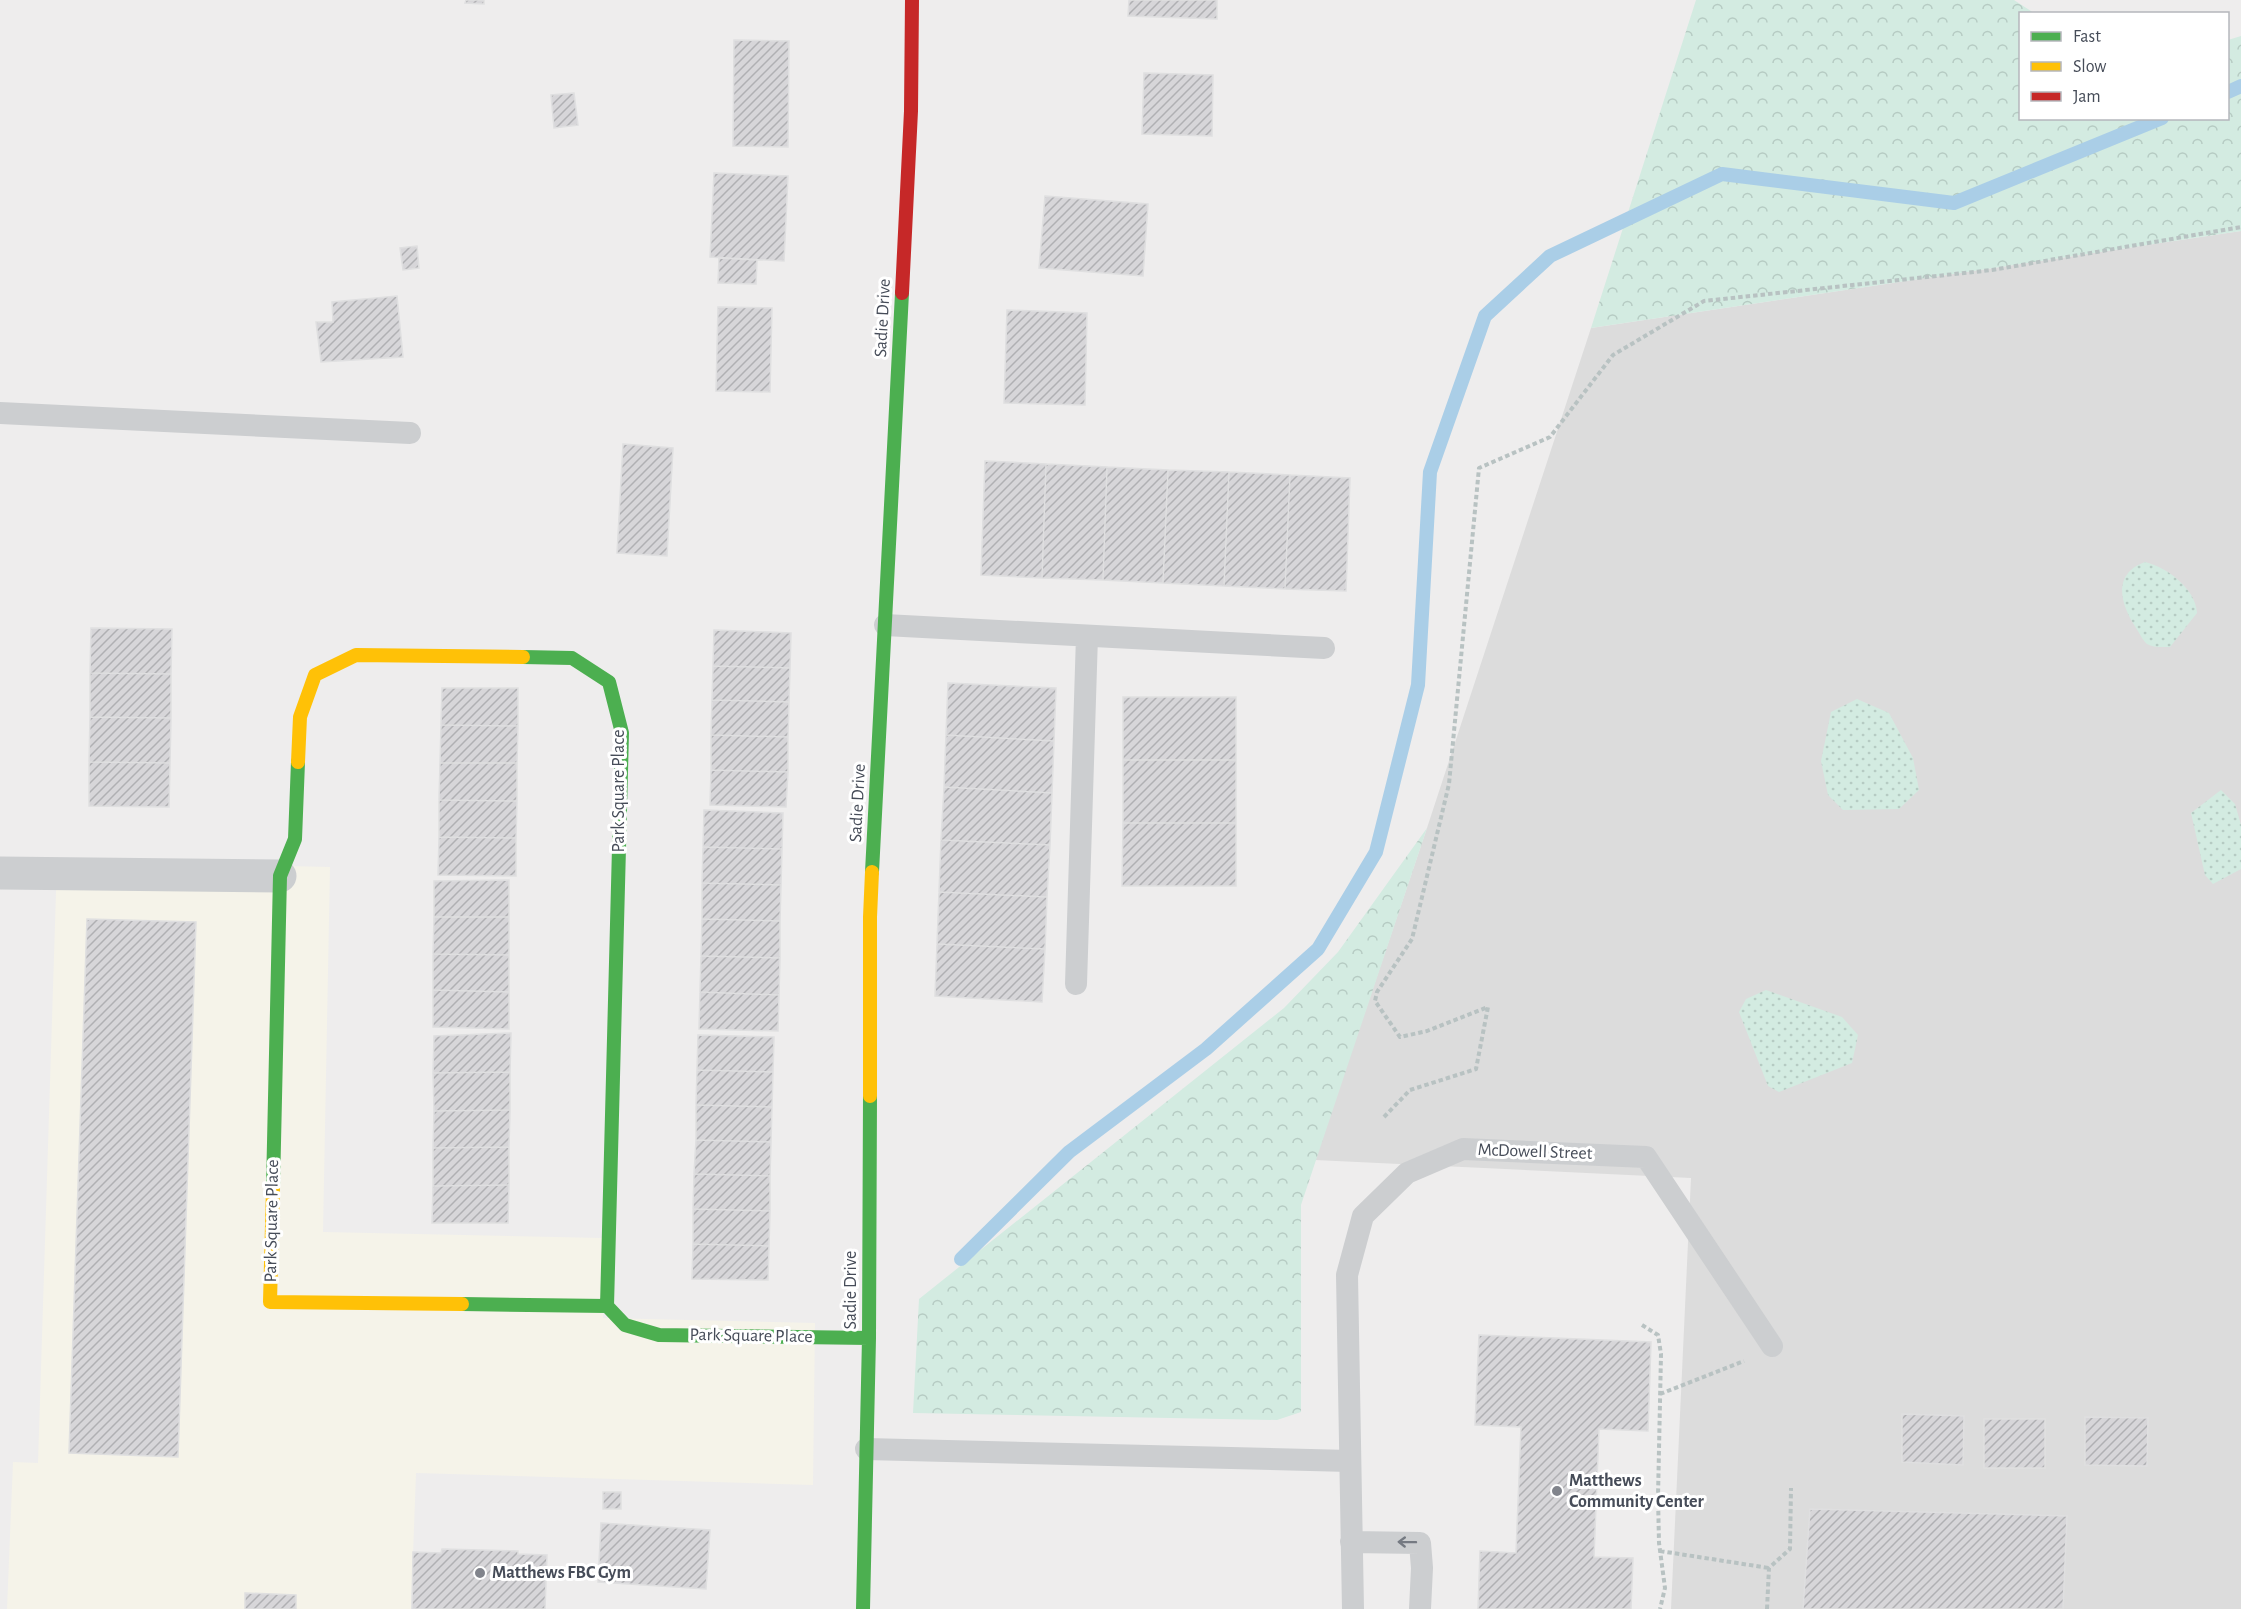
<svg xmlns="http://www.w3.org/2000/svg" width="2241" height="1609" font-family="'Alegreya Sans',sans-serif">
<defs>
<pattern id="forest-crowns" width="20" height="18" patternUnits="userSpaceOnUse" patternTransform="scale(1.5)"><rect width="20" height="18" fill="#d3ebe1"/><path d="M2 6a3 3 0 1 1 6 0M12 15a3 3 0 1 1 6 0" fill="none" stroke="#b6cbc3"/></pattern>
<pattern id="park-dots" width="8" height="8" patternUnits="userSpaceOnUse" patternTransform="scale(1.5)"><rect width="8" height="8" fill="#d3ebe1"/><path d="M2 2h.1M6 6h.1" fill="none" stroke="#b6cbc3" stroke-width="1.8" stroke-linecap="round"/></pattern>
<pattern id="building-hatch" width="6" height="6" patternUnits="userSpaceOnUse" patternTransform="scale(1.5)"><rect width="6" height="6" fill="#d7d6d9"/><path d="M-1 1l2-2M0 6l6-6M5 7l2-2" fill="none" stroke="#b0b0b3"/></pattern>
</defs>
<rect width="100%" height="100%" fill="#eeeded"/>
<path fill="#f5f3e9" d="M 57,861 L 330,867 L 323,1232 L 603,1238 L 603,1318 L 815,1323 L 813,1485 L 416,1473 L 411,1609 L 7,1609 L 13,1462 L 38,1463 Z"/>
<path fill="#dcdcdc" d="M 2241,231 L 2241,1609 L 1671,1609 L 1691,1178 L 1315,1160 L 1427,828 L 1591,328 Z"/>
<path fill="url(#forest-crowns)" d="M 1696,0 L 2014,0 L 2034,13 L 2020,14 L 2020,118 L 2228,118 L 2228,40 L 2241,36 L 2241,231 L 1591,328 Z
M 1427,828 L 1301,1205 L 1301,1412 L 1277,1420 L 913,1413 L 919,1299 L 1284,1008 L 1338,952 Z"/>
<path fill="url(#park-dots)" d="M 2145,562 C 2167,567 2196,589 2197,613 L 2170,647 C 2163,647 2153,648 2147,644 C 2143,641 2139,632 2136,628 C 2120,604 2112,574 2145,562 Z
M 1857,699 L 1889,713 L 1913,758 L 1919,790 L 1899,809 L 1843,810 L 1828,795 L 1821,761 L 1831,712 Z
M 2221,790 L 2235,804 L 2241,825 L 2241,869 L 2213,884 L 2205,875 L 2191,813 Z
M 1766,990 L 1842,1017 L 1858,1035 L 1852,1063 L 1779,1092 L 1768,1086 L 1739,1012 L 1746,999 Z"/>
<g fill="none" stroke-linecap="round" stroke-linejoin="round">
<path stroke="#aacee7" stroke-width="14" d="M 2228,92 L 2241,86
M 961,1259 L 1069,1152 L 1206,1049 L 1318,949 L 1376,852 L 1418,685 L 1430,472 L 1485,316 L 1550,256 L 1722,174 L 1954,203 L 2162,118"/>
</g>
<path fill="url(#building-hatch)" stroke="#dfdfe0" stroke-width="1.5" d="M 466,0 L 484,0 L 484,4 L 465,3 Z
M 1129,0 L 1217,0 L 1217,19 L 1128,16 Z
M 734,40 L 789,41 L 788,147 L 733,146 Z
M 1144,73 L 1213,75 L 1212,136 L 1142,134 Z
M 574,93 L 578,125 L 554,128 L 551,95 Z
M 714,173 L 788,176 L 784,261 L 710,257 Z
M 1045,196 L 1148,204 L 1143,276 L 1039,268 Z
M 417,246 L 419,268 L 403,270 L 400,248 Z
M 719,258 L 757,260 L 756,284 L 718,283 Z
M 397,296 L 403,357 L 321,362 L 316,322 L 333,322 L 332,302 Z
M 718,307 L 772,308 L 770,392 L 716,391 Z
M 1007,310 L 1087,313 L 1085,405 L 1004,403 Z
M 623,444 L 673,448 L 667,556 L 617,553 Z
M 985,461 L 1046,464 L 1042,578 L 981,575 Z
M 1046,464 L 1107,467 L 1103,580 L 1042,578 Z
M 1107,467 L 1168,470 L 1163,583 L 1103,580 Z
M 1168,470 L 1229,472 L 1224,586 L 1163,583 Z
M 1229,472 L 1290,475 L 1285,589 L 1224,586 Z
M 1290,475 L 1350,478 L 1346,591 L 1285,589 Z
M 91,628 L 172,629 L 171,674 L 90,673 Z
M 714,630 L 791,633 L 790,668 L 713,666 Z
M 713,666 L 790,668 L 789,702 L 712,700 Z
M 90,673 L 171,674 L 171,718 L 90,717 Z
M 948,683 L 1056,688 L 1054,741 L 946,735 Z
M 442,688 L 518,688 L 518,726 L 441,725 Z
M 1123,697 L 1236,697 L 1236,760 L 1123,760 Z
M 712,700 L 789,702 L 788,737 L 711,735 Z
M 90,717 L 171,718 L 170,763 L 89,762 Z
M 441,725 L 518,726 L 517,763 L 440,763 Z
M 711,735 L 788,737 L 788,772 L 711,770 Z
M 946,735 L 1054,741 L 1052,793 L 944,787 Z
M 1123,760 L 1236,760 L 1236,823 L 1123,823 Z
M 89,762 L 170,763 L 169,807 L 89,806 Z
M 440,763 L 517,763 L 517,801 L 439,800 Z
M 711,770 L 788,772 L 786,807 L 710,805 Z
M 944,787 L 1052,793 L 1050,845 L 941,840 Z
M 439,800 L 517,801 L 516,838 L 439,837 Z
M 704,810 L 783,813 L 782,849 L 703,847 Z
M 1123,823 L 1236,823 L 1236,886 L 1122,886 Z
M 439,837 L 516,838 L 516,876 L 438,875 Z
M 941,840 L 1050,845 L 1047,897 L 939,892 Z
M 703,847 L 782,849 L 781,885 L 702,883 Z
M 509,880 L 509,917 L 434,917 L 434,881 Z
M 702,883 L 781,885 L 780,921 L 702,919 Z
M 939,892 L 1047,897 L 1045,949 L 937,944 Z
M 434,917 L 509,917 L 509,955 L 433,954 Z
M 87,919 L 196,922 L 178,1457 L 69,1453 Z
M 702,919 L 780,921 L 780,958 L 701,956 Z
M 937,944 L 1045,949 L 1042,1002 L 935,996 Z
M 433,954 L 509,955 L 509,992 L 433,990 Z
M 701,956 L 780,958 L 779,995 L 700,992 Z
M 433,990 L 509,992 L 509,1029 L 433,1027 Z
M 700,992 L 779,995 L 778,1031 L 699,1029 Z
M 511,1033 L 510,1072 L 433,1073 L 434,1036 Z
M 698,1035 L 774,1037 L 773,1072 L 697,1070 Z
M 697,1070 L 773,1072 L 772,1107 L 696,1105 Z
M 510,1072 L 510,1110 L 434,1111 L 433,1073 Z
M 696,1105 L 772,1107 L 771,1142 L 696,1140 Z
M 510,1110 L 509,1147 L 433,1148 L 434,1111 Z
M 696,1140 L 771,1142 L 770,1176 L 694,1174 Z
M 509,1147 L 509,1185 L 433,1186 L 433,1148 Z
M 694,1174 L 770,1176 L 770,1211 L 693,1209 Z
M 509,1185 L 508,1223 L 432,1223 L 433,1186 Z
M 693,1209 L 770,1211 L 769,1246 L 693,1244 Z
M 693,1244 L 769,1246 L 768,1280 L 692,1279 Z
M 1479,1335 L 1651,1342 L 1648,1431 L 1599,1429 L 1594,1557 L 1633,1558 L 1631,1609 L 1478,1609 L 1480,1551 L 1516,1553 L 1521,1427 L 1475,1425 Z
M 1902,1414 L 1964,1416 L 1963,1465 L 1902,1462 Z
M 2085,1417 L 2148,1418 L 2147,1466 L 2085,1465 Z
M 1984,1419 L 2045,1419 L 2045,1468 L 1984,1468 Z
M 603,1492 L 621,1492 L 621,1509 L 603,1509 Z
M 1810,1509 L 2067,1516 L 2063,1609 L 1803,1609 Z
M 601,1523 L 710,1530 L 706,1589 L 598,1582 Z
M 442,1549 L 518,1551 L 518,1554 L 547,1555 L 545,1609 L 412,1609 L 413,1552 L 441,1553 Z
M 245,1593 L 296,1595 L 296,1609 L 245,1609 Z"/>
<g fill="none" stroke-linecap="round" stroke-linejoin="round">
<path stroke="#b8c2c2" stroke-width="4" stroke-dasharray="4.5 3" stroke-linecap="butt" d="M 1384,1117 L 1410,1090 L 1476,1069 L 1488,1007 L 1427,1031 L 1400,1037 L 1375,1001 L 1377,992 L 1412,939 L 1449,784 L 1479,468 L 1550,437 L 1613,355 L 1704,301 L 1992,270 L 2241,227
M 1642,1325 L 1658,1335 L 1661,1354 L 1658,1497 L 1659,1543 L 1665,1588 L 1660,1609
M 1660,1394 L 1744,1361
M 1660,1551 L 1769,1568
M 1767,1609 L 1769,1568 L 1790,1549 L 1791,1488"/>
<path stroke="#ccced0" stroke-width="22" d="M 0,413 L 410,433
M 885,625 L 1324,648
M 1076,984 L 1087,636
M 866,1449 L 1350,1461
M 1351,1542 L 1420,1543 L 1422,1568 L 1420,1609
M 1353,1609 L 1347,1275 L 1363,1216 L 1407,1173 L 1463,1149 L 1646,1157 L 1772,1346"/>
<path stroke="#ccced0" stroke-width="33" d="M 0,873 L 280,876"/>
<path stroke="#4caf50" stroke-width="14" d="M 523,657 L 572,658 L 609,682 L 622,733 L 607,1306
M 872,872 L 902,293
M 273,1187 L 280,876 L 295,839 L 298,762
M 462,1304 L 607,1306 L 625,1325 L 659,1335 L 869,1338
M 863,1609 L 869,1338 L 870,1096"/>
<path stroke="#ffc107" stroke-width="14" d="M 298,762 L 300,717 L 315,675 L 356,655 L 523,657
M 870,1096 L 870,917 L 872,872
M 273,1187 L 270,1302 L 462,1304"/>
<path stroke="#c62828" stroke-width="14" d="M 902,293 L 911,111 L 912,0"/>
</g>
<defs><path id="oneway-shaft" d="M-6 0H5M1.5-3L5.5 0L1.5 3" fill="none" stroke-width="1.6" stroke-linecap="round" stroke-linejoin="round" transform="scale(1.5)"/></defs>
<use stroke="#757a82" href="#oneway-shaft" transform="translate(1407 1542) rotate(-179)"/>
<g fill="#81848c" stroke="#fff" stroke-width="2">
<circle cx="1557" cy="1491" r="6"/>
<circle cx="480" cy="1573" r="6"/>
</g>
<g text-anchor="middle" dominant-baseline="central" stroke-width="6" stroke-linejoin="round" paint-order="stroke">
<g font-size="18" fill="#464c58" stroke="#fff">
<text transform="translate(883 318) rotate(-87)">Sadie Drive</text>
<text transform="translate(619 791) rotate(-90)">Park Square Place</text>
<text transform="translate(858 803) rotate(-87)">Sadie Drive</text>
<text transform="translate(1535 1152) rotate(2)">McDowell Street</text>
<text transform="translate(272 1221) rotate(-89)">Park Square Place</text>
<text transform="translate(851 1290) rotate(-90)">Sadie Drive</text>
<text transform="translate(751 1336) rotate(1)">Park Square Place</text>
</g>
<g font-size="18" font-weight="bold" fill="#464c58" stroke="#fff" text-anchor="start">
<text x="1569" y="1481">Matthews<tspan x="1569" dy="21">Community Center</tspan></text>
<text x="492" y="1573">Matthews FBC Gym</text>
</g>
</g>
<rect x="2019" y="12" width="210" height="108" fill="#ffffff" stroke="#b5b7bc" stroke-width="1.5"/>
<rect x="2031" y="32" width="30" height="9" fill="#4caf50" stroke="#b5b7bc" stroke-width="1.5"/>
<text x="2073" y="42" font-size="18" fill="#464c58">Fast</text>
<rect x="2031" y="62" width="30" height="9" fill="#ffc107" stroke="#b5b7bc" stroke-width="1.5"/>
<text x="2073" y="72" font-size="18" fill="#464c58">Slow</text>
<rect x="2031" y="92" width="30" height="9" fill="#c62828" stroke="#b5b7bc" stroke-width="1.5"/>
<text x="2073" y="102" font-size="18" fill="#464c58">Jam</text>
</svg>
